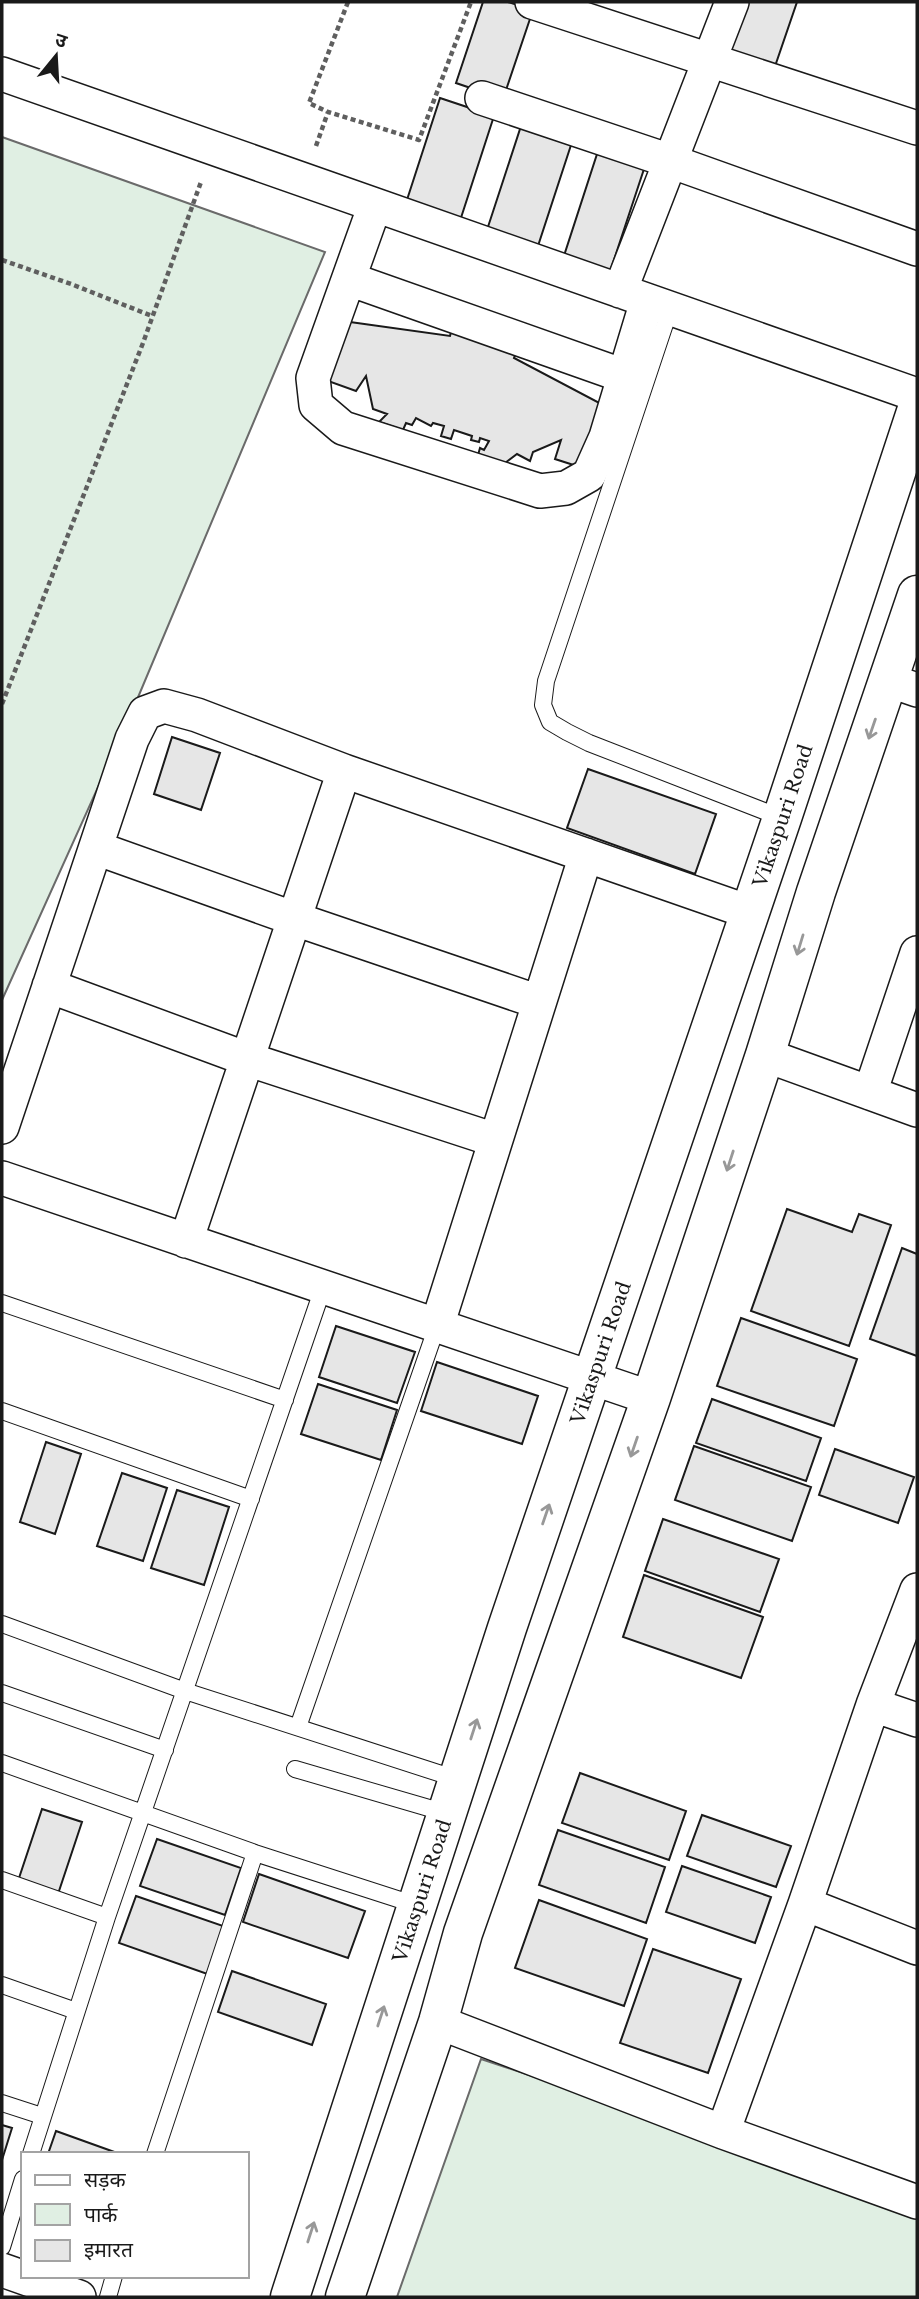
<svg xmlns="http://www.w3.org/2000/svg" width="919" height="2299" font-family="'Libre Baskerville','Noto Sans Devanagari',serif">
<rect width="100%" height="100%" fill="#fff"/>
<path fill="#e0efe3" stroke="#6a6a6a" stroke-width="2" d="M 2,137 L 325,252 L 131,714 L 2,1000 Z
M 481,2059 L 917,2205 L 917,2297 L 397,2297 Z"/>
<path fill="#e6e6e6" stroke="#1a1a1a" stroke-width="2" d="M 483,2 L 508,2 L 533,10 L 503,99 L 456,83 Z
M 745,2 L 797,2 L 771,78 L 724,63 Z
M 440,98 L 494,116 L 458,227 L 404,209 Z
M 521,126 L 572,142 L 536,252 L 485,236 Z
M 598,151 L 645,166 L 607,281 L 561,265 Z
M 350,322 L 450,336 L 453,325 L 518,347 L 514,358 L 607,407 L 586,469 L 555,459 L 561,440 L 533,452 L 530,461 L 517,454 L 505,463 L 478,455 L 480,448 L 484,450 L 489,441 L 480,438 L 479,442 L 471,440 L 472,436 L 454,430 L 451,439 L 441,436 L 444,426 L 433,423 L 431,426 L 416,418 L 412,425 L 406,423 L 403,430 L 379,422 L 387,414 L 373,409 L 366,376 L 356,391 L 328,381 Z
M 172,737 L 220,753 L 201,810 L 154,794 Z
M 588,769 L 716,814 L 695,874 L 567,828 Z
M 787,1209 L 852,1232 L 859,1214 L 891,1225 L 849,1346 L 751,1311 Z
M 902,1248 L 917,1254 L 917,1356 L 870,1339 Z
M 741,1318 L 857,1359 L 834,1426 L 717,1386 Z
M 336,1326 L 415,1352 L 397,1403 L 319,1377 Z
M 437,1362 L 538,1396 L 522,1444 L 421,1411 Z
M 318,1384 L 397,1410 L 381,1460 L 301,1434 Z
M 712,1399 L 821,1438 L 806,1481 L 696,1443 Z
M 46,1442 L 81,1454 L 55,1534 L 20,1522 Z
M 694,1446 L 811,1487 L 792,1541 L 675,1500 Z
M 835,1449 L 914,1477 L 898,1523 L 819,1495 Z
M 122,1473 L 167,1488 L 143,1561 L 97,1546 Z
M 177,1490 L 229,1507 L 204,1585 L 151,1568 Z
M 663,1519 L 779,1559 L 760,1612 L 645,1571 Z
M 644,1575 L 763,1617 L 741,1678 L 623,1637 Z
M 580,1773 L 686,1811 L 669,1860 L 562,1823 Z
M 42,1809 L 82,1822 L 58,1894 L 18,1881 Z
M 702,1815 L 791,1846 L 776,1887 L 687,1856 Z
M 558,1830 L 665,1867 L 646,1923 L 539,1885 Z
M 157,1839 L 241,1868 L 225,1915 L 140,1886 Z
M 682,1866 L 771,1897 L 755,1943 L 666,1912 Z
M 259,1874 L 365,1911 L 348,1958 L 243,1922 Z
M 136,1896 L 229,1928 L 213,1976 L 119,1943 Z
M 539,1900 L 647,1939 L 624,2006 L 515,1968 Z
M 653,1949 L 741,1979 L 708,2073 L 620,2043 Z
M 232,1971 L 326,2004 L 312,2045 L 218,2012 Z
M 2,2125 L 12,2128 L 2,2160 Z
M 56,2131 L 120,2154 L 48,2154 Z"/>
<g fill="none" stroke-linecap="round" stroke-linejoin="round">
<defs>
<path id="service" d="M 670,309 L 546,681 L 543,705 L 550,722 L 567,732 L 589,743 L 782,818
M 2,1303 L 285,1400
M 2,1411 L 251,1499
M 2,1624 L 185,1691 L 457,1779
M 2,1693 L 165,1750
M 298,1727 L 437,1326
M 2,1763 L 255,1853 L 416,1905
M 295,1769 L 446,1813
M 2,1880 L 107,1917
M 2,1985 L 76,2011
M 2,2103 L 42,2116
M 31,2154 L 107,1917 L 323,1288
M 155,2154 L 255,1853
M 2,2247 L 23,2179
M 108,2297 L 114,2276"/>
<path id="minor" d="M 532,2 L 917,128
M 2,74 L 917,395
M 482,98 L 670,161 L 917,249
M 375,205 L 313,378 L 316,405 L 343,428 L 540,491 L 566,488 L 589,475 L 606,437 L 647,301
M 349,279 L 624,376
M 620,291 L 732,2
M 888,680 L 917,690
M 96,848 L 295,919 L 539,1002
M 49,986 L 247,1059 L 495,1140
M 765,1055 L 917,1110
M 870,1093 L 917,953
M 2,1127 L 132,739 L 145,713 L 164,706 L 197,715 L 344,771 L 749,912
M 2,1178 L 651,1398
M 186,1241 L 344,771
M 437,1326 L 586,855
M 873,1705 L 917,1720
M 805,1904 L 917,1948
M 438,2022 L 723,2132 L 917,2202
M 723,2132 L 805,1904 L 873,1705 L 917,1590
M 2,2270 L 79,2297"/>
<g id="tertiary">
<path id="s1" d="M 290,2297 L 507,1628 L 782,818 L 917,409"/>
<path d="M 345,2297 L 438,2022 L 463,1933 L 651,1398 L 765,1055 L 816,892 L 917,595"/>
</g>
</defs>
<use href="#service" stroke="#1a1a1a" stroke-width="18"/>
<use href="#minor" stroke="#1a1a1a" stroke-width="36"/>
<use href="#tertiary" stroke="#1a1a1a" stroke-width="41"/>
<path stroke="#5f5f5f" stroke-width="4.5" stroke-dasharray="5 3.5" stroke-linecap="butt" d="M 348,2 L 309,103 L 328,112 L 419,140 L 471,2
M 316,146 L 328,112
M 2,260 L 71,284 L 152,316
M 2,704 L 143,343 L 201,182"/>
<use href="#service" stroke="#fff" stroke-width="16"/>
<use href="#minor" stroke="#fff" stroke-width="33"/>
<use href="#tertiary" stroke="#fff" stroke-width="38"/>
</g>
<defs><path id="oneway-shaft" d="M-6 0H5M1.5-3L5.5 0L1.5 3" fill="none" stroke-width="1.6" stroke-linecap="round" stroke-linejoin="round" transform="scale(1.75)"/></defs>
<g stroke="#989898">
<use href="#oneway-shaft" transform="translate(872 729) rotate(109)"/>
<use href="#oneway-shaft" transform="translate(800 945) rotate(107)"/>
<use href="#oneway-shaft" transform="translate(730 1161) rotate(108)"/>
<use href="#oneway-shaft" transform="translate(634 1447) rotate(109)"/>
<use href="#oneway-shaft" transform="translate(546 1514) rotate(-71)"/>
<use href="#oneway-shaft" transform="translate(474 1729) rotate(-72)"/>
<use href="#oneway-shaft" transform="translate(381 2016) rotate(-72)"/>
<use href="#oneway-shaft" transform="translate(311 2232) rotate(-72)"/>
</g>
<g text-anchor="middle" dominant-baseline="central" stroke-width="5" stroke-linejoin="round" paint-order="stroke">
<g font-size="19" fill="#1a1a1a" stroke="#fff">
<text stroke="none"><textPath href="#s1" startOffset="1561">Vikaspuri Road</textPath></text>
<text stroke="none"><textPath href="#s1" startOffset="994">Vikaspuri Road</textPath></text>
<text stroke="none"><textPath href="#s1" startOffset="427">Vikaspuri Road</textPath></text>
</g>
</g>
<rect width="919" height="2299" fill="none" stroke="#1a1a1a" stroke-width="7"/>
<rect x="21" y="2152" width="228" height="126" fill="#ffffff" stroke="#a3a3a3" stroke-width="2"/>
<rect x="35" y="2175" width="35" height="10" fill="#ffffff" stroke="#a3a3a3" stroke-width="2"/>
<text x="84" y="2187" font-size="21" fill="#1a1a1a">सड़क</text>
<rect x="35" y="2204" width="35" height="21" fill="#e0efe3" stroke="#a3a3a3" stroke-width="2"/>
<text x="84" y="2222" font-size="21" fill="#1a1a1a">पार्क</text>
<rect x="35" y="2240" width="35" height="21" fill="#e6e6e6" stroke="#a3a3a3" stroke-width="2"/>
<text x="84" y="2257" font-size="21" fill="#1a1a1a">इमारत</text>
<g transform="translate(56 56) rotate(18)" stroke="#ffffff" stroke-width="5" paint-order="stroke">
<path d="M0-5L12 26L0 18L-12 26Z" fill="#1a1a1a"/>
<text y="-10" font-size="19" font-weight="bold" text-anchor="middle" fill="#1a1a1a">उ</text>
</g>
</svg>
